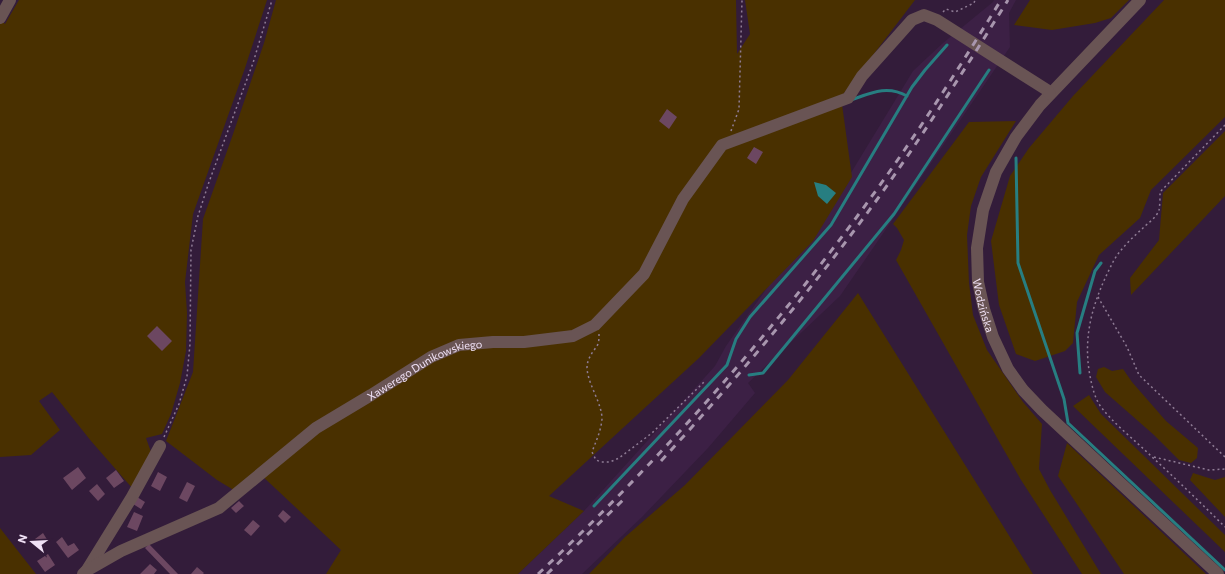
<svg xmlns="http://www.w3.org/2000/svg" width="1225" height="574" font-family="Commissioner,sans-serif">
<rect width="100%" height="100%" fill="#331c3a"/>
<path fill="#3c2045" d="M 994,0 L 1016,0 L 1009,13 L 1010,47 L 893,219 L 840,296 L 748,383 L 755,393 L 708,448 L 642,517 L 582,574 L 518,574 L 584,511 L 715,366 L 726,346 L 779,271 L 832,204 L 913,71 L 943,43 L 993,2 Z"/>
<path fill="#493000" d="M 19,0 L 267,0 L 245,68 L 193,214 L 185,282 L 187,313 L 186,351 L 180,383 L 171,414 L 162,434 L 146,438 L 151,452 L 133,489 L 91,441 L 52,392 L 39,401 L 60,430 L 31,455 L 0,457 L 0,19 L 5,24 Z
M 276,0 L 736,0 L 737,54 L 750,34 L 745,0 L 915,0 L 841,97 L 852,177 L 813,241 L 699,358 L 549,496 L 584,511 L 518,574 L 326,574 L 341,550 L 259,473 L 237,492 L 217,480 L 166,441 L 193,372 L 203,219 L 232,137 L 264,43 Z
M 1030,0 L 1129,0 L 1111,18 L 1095,23 L 1052,30 L 1014,25 Z
M 1164,0 L 1225,0 L 1225,117 L 1151,190 L 1140,218 L 1099,255 L 1077,302 L 1073,343 L 1065,351 L 1035,361 L 1016,354 L 999,305 L 991,241 L 1010,176 L 1029,148 L 1073,96 Z
M 1016,121 L 981,177 L 971,206 L 967,235 L 969,283 L 973,315 L 987,350 L 1023,402 L 1042,424 L 1039,469 L 1050,490 L 1101,574 L 1082,574 L 1021,480 L 896,260 L 901,250 L 904,240 L 897,228 L 893,224 L 969,122 Z
M 1225,131 L 1225,196 L 1131,295 L 1130,278 L 1159,240 L 1163,193 Z
M 858,293 L 1033,574 L 589,574 L 625,537 L 685,485 L 788,380 Z
M 1104,367 L 1112,371 L 1123,369 L 1132,382 L 1166,421 L 1198,448 L 1197,458 L 1191,463 L 1179,460 L 1154,435 L 1105,392 L 1096,377 L 1098,369 Z
M 1089,395 L 1101,414 L 1225,535 L 1225,552 L 1073,406 Z
M 1067,443 L 1206,574 L 1124,574 L 1058,476 Z
M 1193,473 L 1215,480 L 1225,477 L 1225,517 L 1190,480 Z
M 0,527 L 0,528 L 36,574 L 0,574 Z"/>
<path fill="#277e81" d="M 814,182 L 826,185 L 836,193 L 827,204 L 818,196 Z"/>
<g fill="none" stroke-linecap="round" stroke-linejoin="round">
<path stroke="#277e81" stroke-width="3" d="M 851,100 C 871,93 887,85 907,96
M 1016,158 L 1018,263 L 1064,399 L 1068,423 L 1225,570
M 1080,373 L 1077,333 L 1095,271 L 1101,263
M 749,375 L 763,373 L 894,214 L 989,70
M 594,506 L 727,365 L 736,339 L 750,317 L 831,225 L 912,87 L 925,70 L 947,45"/>
</g>
<path fill="#6c4761" d="M 667,109 L 677,117 L 669,129 L 659,121 Z
M 754,147 L 763,152 L 756,164 L 747,158 Z
M 157,326 L 172,341 L 162,351 L 147,336 Z
M 78,467 L 86,478 L 72,490 L 63,478 Z
M 116,470 L 124,481 L 114,488 L 106,478 Z
M 158,472 L 167,477 L 160,491 L 151,486 Z
M 187,482 L 195,486 L 187,502 L 179,498 Z
M 97,484 L 105,494 L 98,501 L 89,491 Z
M 137,497 L 145,502 L 141,509 L 133,504 Z
M 239,501 L 244,506 L 236,513 L 231,508 Z
M 283,510 L 291,517 L 285,523 L 278,516 Z
M 134,512 L 143,516 L 137,531 L 127,527 Z
M 253,520 L 260,526 L 251,536 L 244,530 Z
M 43,533 L 48,541 L 41,547 L 35,539 Z
M 62,537 L 68,546 L 74,543 L 79,550 L 68,558 L 56,542 Z
M 149,544 L 178,574 L 170,574 L 145,548 Z
M 48,554 L 55,565 L 45,572 L 37,561 Z
M 150,564 L 157,570 L 154,574 L 140,574 Z
M 197,567 L 204,573 L 203,574 L 191,574 Z"/>
<g fill="none" stroke-linecap="round" stroke-linejoin="round">
<path stroke="#8f7c95" stroke-width="1.5" stroke-dasharray="2 3" stroke-linecap="butt" d="M 943,12 L 946,9 L 955,12 L 974,3 L 975,0
M 1225,125 L 1160,192 C 1160,197 1160,205 1159,210 C 1157,217 1148,223 1143,228 C 1132,238 1120,249 1113,262 C 1094,299 1082,334 1090,376 C 1092,386 1094,395 1099,404 C 1110,421 1136,441 1151,456 C 1176,479 1201,503 1225,527
M 731,131 L 739,109 L 742,0
M 1098,297 L 1127,347 L 1139,375 L 1225,457
M 599,334 C 599,338 599,343 597,346 C 592,353 587,359 587,368 C 588,385 602,403 602,419 C 601,431 596,441 592,452 L 596,460 L 601,462 L 610,462 L 619,458 L 652,433 L 705,381
M 164,437 L 179,404 L 187,376 L 190,344 L 191,250 L 198,216 L 209,182 L 253,63 L 272,0
M 1154,457 L 1209,470 L 1225,469"/>
<g stroke="#695454" stroke-width="12">
<path id="s1" d="M 1140,0 L 1040,105 L 1016,137 L 996,172 L 983,210 L 977,248 L 978,282 L 984,309 L 993,337 L 1008,369 L 1023,390 L 1042,410 L 1218,574"/>
<path d="M 0,18 L 10,0"/>
<path d="M 87,570 L 132,497 L 160,446"/>
<path id="s2" d="M 83,574 L 86,571 L 121,551 L 219,508 L 316,428 L 371,395 L 431,357 L 459,345 L 493,342 L 524,342 L 573,336 L 595,325 L 644,274 L 683,199 L 722,145 L 848,98 L 862,76 L 896,38 L 912,20 L 924,15 L 937,20 L 1047,90 L 1050,94"/>
</g>
<path stroke="#a896ae" stroke-width="3" stroke-dasharray="7 7" stroke-linecap="butt" d="M 661,461 C 743,372 821,279 891,180 C 932,121 970,61 1008,0
M 538,574 C 667,454 783,321 885,178 C 926,120 964,60 1001,0
M 547,574 L 623,500"/>
</g>
<g text-anchor="middle" dominant-baseline="central" stroke-width="3" stroke-linejoin="round" paint-order="stroke">
<g font-size="11" fill="#f0e1f5" stroke="#331c3a">
<text stroke="none"><textPath href="#s1" startOffset="362">Wodzińska</textPath></text>
<text stroke="none"><textPath href="#s2" startOffset="402">Xawerego Dunikowskiego</textPath></text>
</g>
</g>
<g transform="translate(32 542) rotate(288)" stroke="#331c3a" stroke-width="3" paint-order="stroke">
<path d="M0-3L7 15L0 10L-7 15Z" fill="#f0e1f5"/>
<text y="-6" font-size="11" font-weight="bold" text-anchor="middle" fill="#f0e1f5">N</text>
</g>
</svg>
